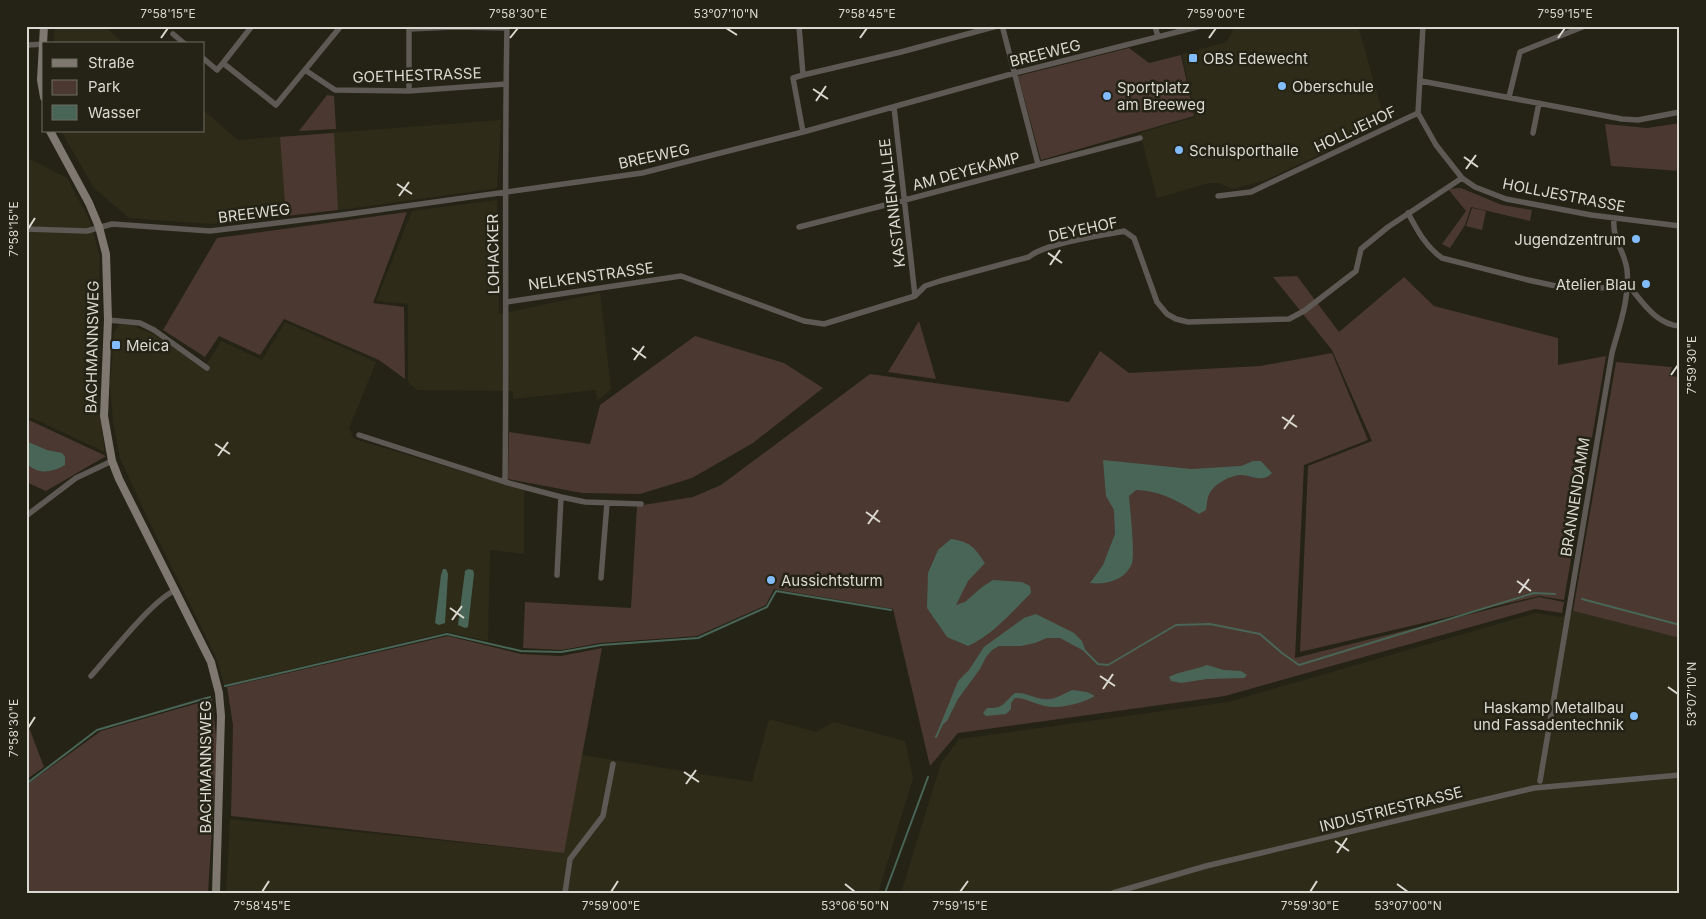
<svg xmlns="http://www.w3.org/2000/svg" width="1706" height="919" font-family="Inter,sans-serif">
<rect width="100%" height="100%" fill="#242316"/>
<path fill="#2e2c19" d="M 55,26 L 104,26 L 124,44 L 53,44 Z
M 1235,26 L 1358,26 L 1385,121 L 1325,152 L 1266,180 L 1233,189 L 1218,183 L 1209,183 L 1157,198 L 1140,133 L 1195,117 L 1182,54 L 1227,42 Z
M 204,111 L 238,140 L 501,120 L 497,188 L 355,208 L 211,224 L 129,218 L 94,188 L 61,131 L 204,131 Z
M 26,157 L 67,178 L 89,219 L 100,256 L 95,381 L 105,452 L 32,418 L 26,417 Z
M 497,200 L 499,314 L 600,293 L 611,389 L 598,400 L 595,390 L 513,399 L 513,391 L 417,390 L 408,382 L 408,304 L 376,301 L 412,211 Z
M 285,322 L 376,362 L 349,428 L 354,439 L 524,490 L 524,554 L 490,550 L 488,641 L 447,632 L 224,685 L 217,659 L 147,517 L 120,458 L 113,422 L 110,384 L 114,332 L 120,324 L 132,325 L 153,334 L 204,368 L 221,341 L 262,360 Z
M 1573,611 L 1680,638 L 1680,893 L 901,893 L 941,763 L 959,739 L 1228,702 L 1536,613 L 1561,617 Z
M 769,719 L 816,732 L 834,722 L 905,741 L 913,778 L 878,893 L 226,893 L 230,819 L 563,853 L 582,755 L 752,782 Z"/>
<path fill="#4b3830" d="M 1129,48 L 1149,63 L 1181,55 L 1194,116 L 1041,160 L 1018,76 Z
M 327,95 L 334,96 L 336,129 L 299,131 Z
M 1680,123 L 1680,171 L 1611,166 L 1605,124 L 1647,128 Z
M 334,133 L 338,210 L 286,216 L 280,137 Z
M 1461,188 L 1502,205 L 1532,210 L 1530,221 L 1471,207 L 1465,225 L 1450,248 L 1442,244 L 1466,211 L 1448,189 Z
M 1472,208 L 1486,211 L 1482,230 L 1466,226 Z
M 407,212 L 373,303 L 404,307 L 405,379 L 379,360 L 284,319 L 260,355 L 219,336 L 205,357 L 163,330 L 217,238 Z
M 1297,276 L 1339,332 L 1404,277 L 1434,306 L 1558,338 L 1558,365 L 1606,356 L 1564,600 L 1539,596 L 1300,652 L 1308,466 L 1372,441 L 1332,350 L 1273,277 Z
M 919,321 L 936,379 L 888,372 Z
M 695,336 L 784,363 L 823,388 L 753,443 L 692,478 L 640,494 L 582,493 L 508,479 L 509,432 L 590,444 L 600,405 Z
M 1100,351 L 1129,373 L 1260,366 L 1332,353 L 1368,440 L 1304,465 L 1295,658 L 1539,597 L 1564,602 L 1562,613 L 1535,609 L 1225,696 L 958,733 L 930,766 L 893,609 L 774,589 L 766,605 L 697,636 L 600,643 L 562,650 L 523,648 L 525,602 L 631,608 L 637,506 L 693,497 L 721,485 L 870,374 L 1069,402 Z
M 1616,362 L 1672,367 L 1669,376 L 1680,377 L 1680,638 L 1573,611 Z
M 26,420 L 31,421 L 106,456 L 46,491 L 26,482 Z
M 448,636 L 521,654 L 561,656 L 602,648 L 564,853 L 231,816 L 233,725 L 227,687 Z
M 212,699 L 217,746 L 208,893 L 26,893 L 26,785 L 101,731 Z
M 28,725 L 44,767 L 26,780 L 26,726 Z"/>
<path fill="#496557" d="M 26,441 L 47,450 L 62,453 L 65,457 L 65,465 C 51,473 38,475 26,463 Z
M 1103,460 L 1191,469 L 1241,466 L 1253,461 L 1261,461 L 1272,473 C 1263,483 1254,476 1242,475 C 1233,474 1216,483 1211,491 C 1207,496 1207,504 1206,510 L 1199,514 C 1180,502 1159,490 1136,490 L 1129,496 C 1130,508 1135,554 1132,563 C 1126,580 1106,585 1090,583 L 1103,565 L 1115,534 L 1114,510 L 1106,496 Z
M 951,539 C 971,542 974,547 985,563 L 968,581 L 956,605 L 965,602 L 982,587 L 993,580 L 1022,582 L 1030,586 L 1031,593 C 1012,612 993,635 968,646 L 947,637 L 927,608 L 928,573 L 938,550 Z
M 443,569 L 446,569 L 448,574 L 445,623 L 439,625 L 435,623 L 441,575 Z
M 468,569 L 473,570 L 474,574 L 468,627 L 465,628 L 458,625 L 465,571 Z
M 1036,614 L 1074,633 L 1082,641 L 1086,652 L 1060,638 L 1047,638 L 1035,643 L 1021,646 L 999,646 L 992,650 L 986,657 L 980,669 L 958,699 L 947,721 L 939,728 L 958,681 L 969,670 L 984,647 L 1024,618 Z
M 1207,665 L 1224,670 L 1241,671 L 1247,675 L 1244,678 L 1207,679 L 1181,683 L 1171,681 L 1169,677 C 1180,671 1194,670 1207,665 Z
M 1072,690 L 1087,692 L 1095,696 C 1081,704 1060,709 1045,706 C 1035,704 1026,698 1015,698 L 1011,703 L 1011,709 L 1006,714 L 986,716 L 983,713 L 987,708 C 1004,709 1003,703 1015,693 C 1026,692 1033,698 1044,699 C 1053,701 1063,694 1072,690 Z"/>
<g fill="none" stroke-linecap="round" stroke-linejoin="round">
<path stroke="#496557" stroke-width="2" d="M 1582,599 L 1680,625
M 1084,650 L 1098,664 L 1108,665 L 1176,625 L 1210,624 L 1260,634 L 1282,653 L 1299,665 L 1534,593 L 1555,594
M 225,686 L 447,634 L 521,651 L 561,652 L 601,645 L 698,638 L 767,607 L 776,591 L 891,610
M 936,737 L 942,724
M 26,784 L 97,730 L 210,697
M 885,893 L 928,777"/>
<path stroke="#5e5954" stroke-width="5.5" d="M 252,26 L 223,63 L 276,105 L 341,26
M 799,26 L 803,75 L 793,78 L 803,132
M 1005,26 L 1003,29 L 1038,164
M 1155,26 L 1158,37
M 1423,26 L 1418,113 L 1436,145 L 1462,178 L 1475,187 L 1506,199 L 1591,215 L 1680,226
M 173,34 L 185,44
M 26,47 L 29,45 L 43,44
M 204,59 L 217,70 L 223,63
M 305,70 L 335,90 L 409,91 L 506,84
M 803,75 L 901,52 L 997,26
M 1421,81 L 1622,119 L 1638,120 L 1680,112
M 409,91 L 409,29 L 454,27 L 507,28
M 1509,97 L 1520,52 L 1585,26
M 894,107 L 915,296
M 1533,133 L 1539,103
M 1218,196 L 1251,192 L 1418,113
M 1408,213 C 1417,230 1426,247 1442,258 L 1528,280 L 1570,289 L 1627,287
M 799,227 L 905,200 L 1140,138
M 26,229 L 87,231 L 112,224 L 210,231 L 342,215 L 642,173 L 803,132 L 1015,73 L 1201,26
M 1628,285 C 1642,301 1656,325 1680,326
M 506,302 L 681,276 L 804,321 L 824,324 L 915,296 L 925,286 L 940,281 L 1029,257 C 1045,243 1101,236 1124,231 L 1134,238 L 1157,302 L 1167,314 L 1176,319 L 1188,322 L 1289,319 L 1304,311 L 1356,271 L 1361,249 L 1388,227 L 1462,178
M 108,320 L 140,323 L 154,330 L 207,368
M 359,435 L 505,482 L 561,497 L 585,502 L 641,504
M 505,482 C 507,330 504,178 507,26
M 26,516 L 76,478 L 112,461
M 557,575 L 561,497
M 601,578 L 607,503
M 91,676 C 110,655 153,599 176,590
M 1540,781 L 1612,353 C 1619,327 1630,298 1627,270 C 1625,251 1612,241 1614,219
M 565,893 L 570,859 L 603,816 L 613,764
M 1113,893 L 1206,866 L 1534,788 L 1680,775"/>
<path stroke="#7f7870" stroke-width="8" d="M 44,97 L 41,80 L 44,26
M 50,131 L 89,203 L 99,227 L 106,254 L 108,320 L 104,416 L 112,461 L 119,479 L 211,662 L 219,693 L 221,716 L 216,893"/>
</g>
<path fill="none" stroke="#dad9d1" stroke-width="2" d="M 726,28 L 737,35M 161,38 L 168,28M 510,38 L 518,28M 860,38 L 867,28M 1209,38 L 1216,28M 1558,38 L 1565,28M 813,89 L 828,99M 816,101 L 826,86M 1464,157 L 1478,167M 1466,169 L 1476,155M 397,184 L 412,194M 399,196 L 409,182M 28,229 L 35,218M 1048,253 L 1062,263M 1050,265 L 1060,250M 632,348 L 646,358M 634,360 L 644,346M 1671,375 L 1678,365M 1282,417 L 1297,427M 1284,429 L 1294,415M 215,444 L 230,454M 218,456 L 228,442M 866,512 L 880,522M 868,524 L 878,510M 1517,581 L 1531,591M 1519,593 L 1529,579M 450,608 L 464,618M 452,620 L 462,606M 1100,676 L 1115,686M 1668,687 L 1678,694M 1103,689 L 1113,674M 28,728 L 35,717M 684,772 L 699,782M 686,784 L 696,770M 1335,841 L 1349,851M 1337,853 L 1347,838M 845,884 L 855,892M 1397,884 L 1408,892M 262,892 L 269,881M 611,892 L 618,881M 960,892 L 968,881M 1310,892 L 1317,881"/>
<g fill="#82bcfa" stroke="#242316" stroke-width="2">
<rect x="1188" y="53" width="10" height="10" rx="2.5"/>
<circle cx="1282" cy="86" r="5"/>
<circle cx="1107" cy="96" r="5"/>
<circle cx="1179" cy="150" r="5"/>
<circle cx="1636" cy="239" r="5"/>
<circle cx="1646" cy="284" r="5"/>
<rect x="111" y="340" width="10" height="10" rx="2.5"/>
<circle cx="771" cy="580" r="5"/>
<circle cx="1634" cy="716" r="5"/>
</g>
<g text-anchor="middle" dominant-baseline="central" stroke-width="5" stroke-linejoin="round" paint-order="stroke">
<g font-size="15" fill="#dad9d1" stroke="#242316">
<text transform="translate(1045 53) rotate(-14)">BREEWEG</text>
<text transform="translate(417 75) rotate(-2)">GOETHESTRASSE</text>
<text transform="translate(1355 129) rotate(-25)">HOLLJEHOF</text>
<text transform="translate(654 156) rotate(-12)">BREEWEG</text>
<text transform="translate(966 171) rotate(-15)">AM DEYEKAMP</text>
<text transform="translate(1564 195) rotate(11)">HOLLJESTRASSE</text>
<text transform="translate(892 203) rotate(-97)">KASTANIENALLEE</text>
<text transform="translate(254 213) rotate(-7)">BREEWEG</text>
<text transform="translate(1083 229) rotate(-12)">DEYEHOF</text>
<text transform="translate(493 254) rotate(-91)">LOHACKER</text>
<text transform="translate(591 276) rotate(-8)">NELKENSTRASSE</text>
<text transform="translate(92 347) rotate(-89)">BACHMANNSWEG</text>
<text transform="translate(1575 497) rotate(-81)">BRANNENDAMM</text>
<text transform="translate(205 767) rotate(-90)">BACHMANNSWEG</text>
<text transform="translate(1391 809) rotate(-14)">INDUSTRIESTRASSE</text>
</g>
<g font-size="15" fill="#dad9d1" stroke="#242316" text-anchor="start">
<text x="1203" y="58">OBS Edewecht</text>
<text x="1292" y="86">Oberschule</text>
<text x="1117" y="87">Sportplatz<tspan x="1117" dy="17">am Breeweg</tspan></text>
<text x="1189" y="150">Schulsporthalle</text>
<text x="1626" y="239" text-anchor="end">Jugendzentrum</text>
<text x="1636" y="284" text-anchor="end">Atelier Blau</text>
<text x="126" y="345">Meica</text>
<text x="781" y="580">Aussichtsturm</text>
<text x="1624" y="707" text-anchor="end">Haskamp Metallbau<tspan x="1624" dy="17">und Fassadentechnik</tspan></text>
</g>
</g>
<rect width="1706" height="919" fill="none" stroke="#242316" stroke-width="55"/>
<rect x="42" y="42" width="162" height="90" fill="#242316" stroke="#6d6c61"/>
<rect x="52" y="59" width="25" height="8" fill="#7f7870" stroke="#6d6c61"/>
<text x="88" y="68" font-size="15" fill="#dad9d1">Straße</text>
<rect x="52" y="80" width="25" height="15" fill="#4b3830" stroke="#6d6c61"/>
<text x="88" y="92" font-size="15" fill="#dad9d1">Park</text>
<rect x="52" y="105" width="25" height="15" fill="#496557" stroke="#6d6c61"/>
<text x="88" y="118" font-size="15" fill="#dad9d1">Wasser</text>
<rect x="28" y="28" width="1650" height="864" fill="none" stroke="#dad9d1" stroke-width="2"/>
<g font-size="12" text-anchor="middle" fill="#dad9d1">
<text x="168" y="18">7°58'15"E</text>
<text x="518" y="18">7°58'30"E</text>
<text x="726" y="18">53°07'10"N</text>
<text x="867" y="18">7°58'45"E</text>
<text x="1216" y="18">7°59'00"E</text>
<text x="1565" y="18">7°59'15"E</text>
<text transform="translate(14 229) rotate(-90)" y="4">7°58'15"E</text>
<text transform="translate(1692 365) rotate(-90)" y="4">7°59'30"E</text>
<text transform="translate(1692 694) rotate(-90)" y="4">53°07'10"N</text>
<text transform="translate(14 728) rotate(-90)" y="4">7°58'30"E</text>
<text x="262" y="910">7°58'45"E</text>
<text x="611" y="910">7°59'00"E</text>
<text x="855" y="910">53°06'50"N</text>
<text x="960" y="910">7°59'15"E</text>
<text x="1310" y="910">7°59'30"E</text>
<text x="1408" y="910">53°07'00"N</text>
</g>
</svg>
